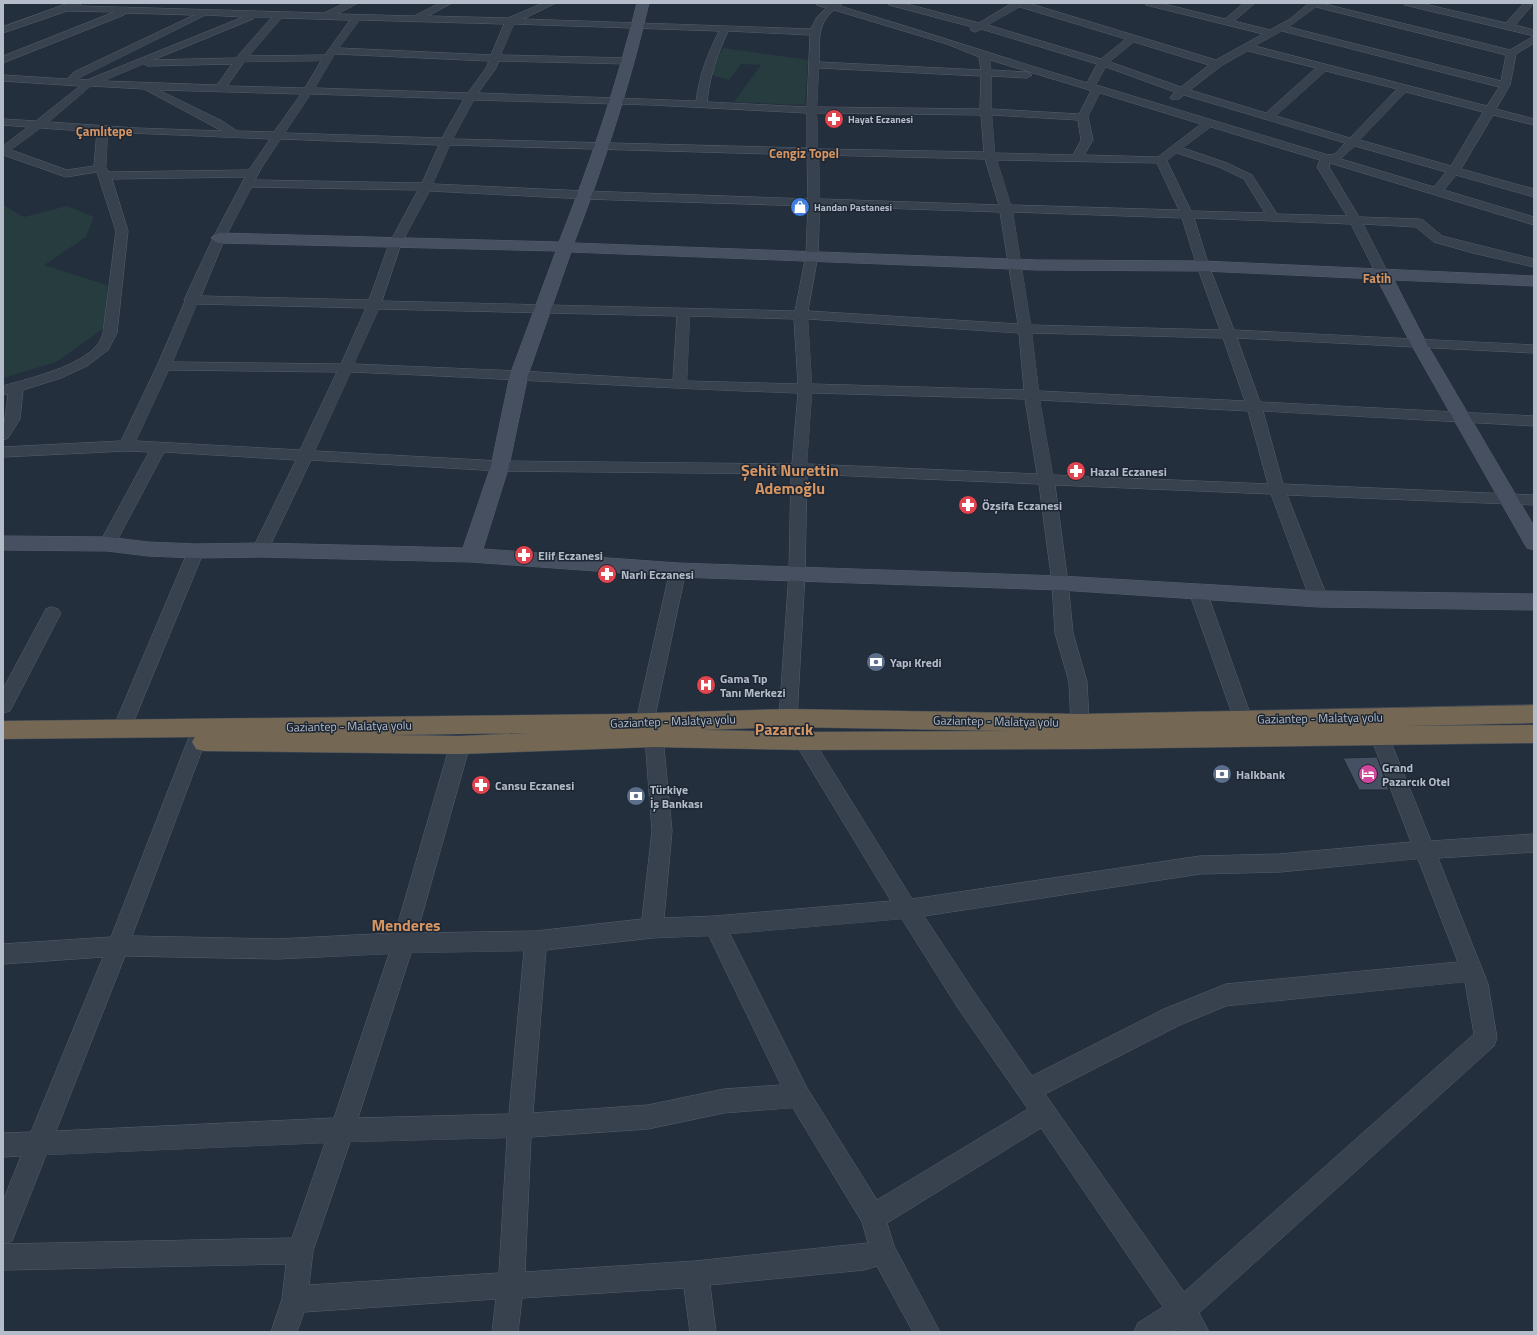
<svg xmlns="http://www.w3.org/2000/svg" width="1537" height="1335" font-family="'Titillium Web',sans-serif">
<rect width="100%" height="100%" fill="#242f3e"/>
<path fill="#263c3f" d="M 723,48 L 808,60 L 805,105 L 734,102 L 761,65 L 741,64 L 729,80 L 709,74 Z
M 3,205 L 24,217 L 67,206 L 94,217 L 86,237 L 44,265 L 107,285 L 107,326 L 56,362 L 3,378 Z"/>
<path fill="#455162" stroke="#1f2835" d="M 1377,757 L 1389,790 L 1359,790 L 1343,758 Z"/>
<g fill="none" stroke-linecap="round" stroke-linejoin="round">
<defs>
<path id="street" d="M 69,3 L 82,3 L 79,6 L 324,13 L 345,3 L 358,3 L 337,14 L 414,16 L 440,3 L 452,3 L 428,16 L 508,18 L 543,3 L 556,3 L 523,19 L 811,29 L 817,17 L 826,8 L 817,5 L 815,3 L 843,3 L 840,6 C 923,31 1004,58 1087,83 L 1097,64 L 981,29 L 975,32 L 972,31 L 970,29 L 972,27 L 889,5 L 887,3 L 903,3 L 979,23 L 1012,3 L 1028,3 L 1216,60 L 1263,34 L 1146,5 L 1144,3 L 1160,3 L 1225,19 L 1244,3 L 1255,3 L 1234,21 L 1270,30 L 1290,19 L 1309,3 L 1321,3 L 1510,50 L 1534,36 L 1534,43 L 1516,54 L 1510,85 L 1496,109 L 1534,119 L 1534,125 L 1493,115 L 1461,169 L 1534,189 L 1534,197 L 1456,175 L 1444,190 L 1534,217 L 1534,225 L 1330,163 L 1329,167 L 1359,217 L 1419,219 L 1423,220 L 1442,236 L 1534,259 L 1534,267 L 1473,253 L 1434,242 L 1416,227 L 1363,224 L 1389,275 L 1388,278 L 1378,278 L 1377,275 L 1351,224 L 1194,218 L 1209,266 L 1234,330 L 1534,345 L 1534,353 L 1237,338 L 1260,402 L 1534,416 L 1534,426 L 1263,411 L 1283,484 L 1534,495 L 1534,505 L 1287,495 L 1328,599 L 1325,603 L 1319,605 L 1313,603 L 1310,599 L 1271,494 L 1055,485 L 1068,583 L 1073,633 L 1087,682 L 1089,723 L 1087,728 L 1080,730 L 1073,728 L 1071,723 L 1069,682 L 1055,633 L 1052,583 L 1039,484 L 807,474 L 805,573 L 797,718 L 795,723 L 788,725 L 781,723 L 779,718 L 789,573 L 791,474 L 500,471 L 311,460 L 268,550 L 266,554 L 260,556 L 254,554 L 252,550 L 296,460 L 164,452 L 113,548 L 107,550 L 101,548 L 99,544 L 149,452 L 126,451 L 3,457 L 3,447 L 121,441 L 157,366 L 185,301 L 184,300 L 213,238 L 245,177 L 112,179 L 128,231 L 117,333 L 108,350 L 87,366 L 61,378 L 23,390 L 20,419 L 8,438 L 3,440 C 3,424 7,410 8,394 L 3,395 L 3,386 C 30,378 80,367 98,344 C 100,341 102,337 103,333 L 116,231 L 97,172 L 66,177 L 3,155 L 3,146 L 28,127 L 3,125 L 3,119 L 36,121 L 80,86 L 3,81 L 3,75 L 67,79 L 74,72 L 194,15 L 126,13 L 124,15 L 3,63 L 3,56 L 114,12 L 67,11 L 3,33 L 3,27 ZM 1020,7 L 1126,39 L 1101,59 L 988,25 ZM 1316,7 L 1506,55 L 1501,81 L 1289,27 ZM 834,10 L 947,44 L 979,57 L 981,70 L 819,62 C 820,41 816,25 834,10 ZM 206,15 L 243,17 L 87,80 L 77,79 ZM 255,17 L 272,17 L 236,58 L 153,60 L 253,19 ZM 282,18 L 347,20 L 350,20 L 325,55 L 249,56 ZM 360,20 L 504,24 L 491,55 L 339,48 ZM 514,24 L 719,31 C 707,56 700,73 696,101 L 478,93 L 496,68 L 499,61 L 629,64 L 634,61 L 629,58 L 501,55 ZM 728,31 L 810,35 L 807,107 L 707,102 C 710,74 717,56 728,31 ZM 1282,31 L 1499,87 L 1487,106 L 1255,46 ZM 1134,42 L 1209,65 L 1181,87 L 1110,62 ZM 1248,51 L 1316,68 L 1266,113 L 1190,90 L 1221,66 ZM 335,54 L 489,61 L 486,68 L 468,93 L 315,88 ZM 990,60 L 1086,89 L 1091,91 L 1079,114 L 991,109 L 991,76 L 1027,78 L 1032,75 L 1027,72 L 991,70 ZM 321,61 L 305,88 L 227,86 L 244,62 ZM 144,64 L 148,66 L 232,64 L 217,85 L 103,81 ZM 1106,67 L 1175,92 L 1170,97 L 1171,99 L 1179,99 L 1184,95 L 1345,143 L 1335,154 L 1328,155 L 1096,85 ZM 819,68 L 981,76 L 980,109 L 817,107 ZM 1326,71 L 1397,89 L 1350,138 L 1276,116 ZM 91,86 L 144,89 L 222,131 L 136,128 L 49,122 ZM 159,90 L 301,94 L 274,132 L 237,131 L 222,121 ZM 1406,92 L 1483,112 L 1451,166 L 1360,140 ZM 1100,93 L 1201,124 L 1158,157 L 1084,155 L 1093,140 L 1088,117 ZM 311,94 L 464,99 L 442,138 L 285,133 ZM 474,100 L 652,105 L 807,113 L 807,148 L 453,139 ZM 817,113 L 981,115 L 984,152 L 818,149 ZM 992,115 L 1078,120 L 1081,140 L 1073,155 L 995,153 ZM 1211,127 L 1320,160 L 1317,167 L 1347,216 L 1277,214 L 1252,175 L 1227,163 L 1183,148 ZM 41,128 L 97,132 L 94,166 L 67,170 L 11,150 ZM 108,132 L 270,139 L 249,170 L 109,172 L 106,168 ZM 281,139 L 439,145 L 422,183 L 255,180 L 262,167 ZM 450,145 L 807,155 L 808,199 L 585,191 L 433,184 ZM 1355,146 L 1446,172 L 1434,187 L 1341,159 ZM 1177,153 L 1219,167 L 1244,179 L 1265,213 L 1191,211 L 1167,161 ZM 819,155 L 985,159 L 999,205 L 820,199 ZM 997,160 L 1157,163 L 1179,210 L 1011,205 ZM 252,187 L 418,190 L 389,244 L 369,300 L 201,296 L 225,238 ZM 430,191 L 585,199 L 808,206 L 806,255 L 795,311 L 382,301 L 401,244 ZM 820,206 L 1000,212 L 1018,324 L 808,311 L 818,255 ZM 1013,212 L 1182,218 L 1197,266 L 1220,330 L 1031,325 ZM 197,304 L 366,308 L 341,364 L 173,362 ZM 379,309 L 677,316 L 673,380 L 519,371 L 354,364 ZM 690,316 L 794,319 L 798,384 L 687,381 ZM 808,319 L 1019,333 L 1024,390 L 812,384 ZM 1032,333 L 1223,338 L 1245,401 L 1039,391 ZM 169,370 L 337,372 L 300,450 L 136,441 ZM 351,372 C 500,378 648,388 798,393 L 792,464 L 500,461 L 315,451 ZM 812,393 L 1025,399 L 1037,474 L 807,464 ZM 1040,400 L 1248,411 L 1268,484 L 1053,475 Z
M 1403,3 L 1420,3 L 1506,23 L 1524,3 L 1534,3 L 1515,25 L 1534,30 L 1534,36 L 1405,5 Z
M 196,545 L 202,547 L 204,551 L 131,728 L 129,733 L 122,736 L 115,733 L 113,728 L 188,551 L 190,547 Z
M 678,564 L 684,566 L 686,570 L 654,721 L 652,726 L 645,728 L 638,726 L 636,721 L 670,570 L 672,566 Z
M 1198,586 L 1204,588 L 1207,592 L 1252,719 L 1250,724 L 1243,726 L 1236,724 L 1234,719 L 1189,592 L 1192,588 Z
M 52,607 L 58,609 L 61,613 L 10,711 L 3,713 L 3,689 L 46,609 Z
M 1379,727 L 1386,730 L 1388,735 L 1431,841 L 1534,834 L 1534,852 L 1438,858 L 1488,984 L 1497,1038 L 1494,1046 L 1199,1313 L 1209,1332 L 1180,1332 L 1178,1329 L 1172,1332 L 1134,1332 L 1138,1323 L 1163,1307 L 1041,1128 L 887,1223 L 894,1246 L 940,1332 L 913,1332 L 877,1266 L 864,1270 L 710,1285 L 716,1332 L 690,1332 L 684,1288 L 522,1298 L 518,1332 L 492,1332 L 496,1299 L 304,1312 L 297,1332 L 271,1332 L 282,1299 L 286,1264 L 3,1270 L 3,1201 L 21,1156 L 3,1157 L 3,1133 L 31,1132 L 103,957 L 3,964 L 3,944 L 111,937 L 189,737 L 196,734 L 203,737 L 205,742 L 132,936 L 277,939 L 395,933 L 450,745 L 453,740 L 460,737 L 467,740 L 470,745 L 417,933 L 536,931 L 642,919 L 652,831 L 645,738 L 647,733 L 654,730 L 661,733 L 663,738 L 672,831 L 664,918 L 715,916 L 891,901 L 797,746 L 795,741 L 797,736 L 804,733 L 811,736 L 912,899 L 1200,856 L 1280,854 L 1411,842 L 1370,735 L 1372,730 ZM 1418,859 L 1458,962 L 1226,984 L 1164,1009 L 1032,1076 L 974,992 L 924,916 L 1200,874 L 1280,872 ZM 902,919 L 958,1008 L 1028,1109 L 877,1200 L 807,1088 L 730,934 ZM 709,936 L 781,1085 L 724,1089 L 648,1105 L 533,1113 L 546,950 L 652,938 ZM 524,951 L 509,1114 L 358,1118 L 411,953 ZM 389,954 L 334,1118 L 56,1131 L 125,956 L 277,959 ZM 1465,982 L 1474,1034 L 1184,1292 L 1045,1094 L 1180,1025 L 1226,1006 ZM 793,1108 L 862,1222 L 868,1243 L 695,1261 L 525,1272 L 531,1137 L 648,1129 L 724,1113 ZM 507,1138 L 499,1273 L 309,1285 L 313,1251 L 350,1142 ZM 325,1143 L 292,1238 L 4,1244 L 12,1241 L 46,1155 Z"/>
<path id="secondary" d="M 637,3 L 649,3 C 630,85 604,164 574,243 L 1037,260 L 1203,261 L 1534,276 L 1534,286 L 1394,280 L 1427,344 L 1534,526 L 1534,550 L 1527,548 L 1524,543 L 1411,344 L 1377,279 L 1203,271 L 1037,270 L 571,252 L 528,375 L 509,466 L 483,549 L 678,563 L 1060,576 L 1319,591 L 1534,594 L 1534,610 L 1319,607 L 1060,590 L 678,577 L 471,562 L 260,557 L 196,558 L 148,556 L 107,551 L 3,550 L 3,536 L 107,537 L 148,542 L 196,544 L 260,543 L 463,548 L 491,466 L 510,375 L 556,251 L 219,243 L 214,241 L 211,238 L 214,235 L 219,233 L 559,242 C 590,164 617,84 637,3 Z"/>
<path id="highway" d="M 1534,705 L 1534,723 L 1407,726 L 1534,725 L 1534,743 L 1087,749 L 804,750 L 654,747 L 460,754 L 204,751 L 196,749 L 192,742 L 195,737 L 3,739 L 3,721 L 618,714 L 788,709 L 1080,714 ZM 788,727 L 1011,731 L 804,732 L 702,730 ZM 529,733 L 460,736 L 388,735 Z"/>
</defs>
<use href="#street" stroke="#565f6c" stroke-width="1"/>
<use href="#secondary" stroke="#565f6c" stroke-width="1"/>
<use href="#highway" stroke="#434c59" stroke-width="1"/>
<use href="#street" fill="#38414e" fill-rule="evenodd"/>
<use href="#secondary" fill="#465061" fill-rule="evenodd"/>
<use href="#highway" fill="#746855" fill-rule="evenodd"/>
</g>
<defs>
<symbol id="pharmacy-disc" viewBox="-11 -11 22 22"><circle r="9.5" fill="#e0444e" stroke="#1d2633"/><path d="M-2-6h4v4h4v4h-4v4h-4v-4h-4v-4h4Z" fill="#fff"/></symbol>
<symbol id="shop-disc" viewBox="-11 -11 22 22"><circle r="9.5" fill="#3f7fe0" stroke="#1d2633"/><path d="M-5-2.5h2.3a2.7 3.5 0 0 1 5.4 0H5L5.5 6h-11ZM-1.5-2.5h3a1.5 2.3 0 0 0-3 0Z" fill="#fff"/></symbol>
<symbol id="bank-disc" viewBox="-11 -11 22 22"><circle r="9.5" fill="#5c6f8a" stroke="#1d2633"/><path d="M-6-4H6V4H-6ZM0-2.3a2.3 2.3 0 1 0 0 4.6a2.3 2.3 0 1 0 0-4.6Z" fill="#fff"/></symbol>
<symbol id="hospital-disc" viewBox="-11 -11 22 22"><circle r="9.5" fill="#e0444e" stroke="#1d2633"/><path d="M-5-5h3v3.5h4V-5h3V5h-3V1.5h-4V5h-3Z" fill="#fff"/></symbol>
<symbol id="hotel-disc" viewBox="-11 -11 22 22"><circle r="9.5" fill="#d1479c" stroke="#1d2633"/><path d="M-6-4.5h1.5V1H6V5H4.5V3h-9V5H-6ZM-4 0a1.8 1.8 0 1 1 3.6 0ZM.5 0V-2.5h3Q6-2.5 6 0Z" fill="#fff"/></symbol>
</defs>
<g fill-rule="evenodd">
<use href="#pharmacy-disc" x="823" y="108" width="22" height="22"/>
<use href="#shop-disc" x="789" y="196" width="22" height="22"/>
<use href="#pharmacy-disc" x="1065" y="460" width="22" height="22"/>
<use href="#pharmacy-disc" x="957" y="494" width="22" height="22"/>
<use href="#pharmacy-disc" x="513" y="544" width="22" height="22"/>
<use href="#pharmacy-disc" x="596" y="563" width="22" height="22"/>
<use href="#bank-disc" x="865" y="651" width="22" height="22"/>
<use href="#hospital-disc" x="695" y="674" width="22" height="22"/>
<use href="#bank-disc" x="1211" y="763" width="22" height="22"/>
<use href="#hotel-disc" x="1357" y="763" width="22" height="22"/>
<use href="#pharmacy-disc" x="470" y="774" width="22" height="22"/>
<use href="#bank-disc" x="625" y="785" width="22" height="22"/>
</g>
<g text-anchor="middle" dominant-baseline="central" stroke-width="3" stroke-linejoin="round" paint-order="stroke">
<g font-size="10" font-weight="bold" fill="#b4bcc9" stroke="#1d2633" text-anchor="start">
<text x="848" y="119">Hayat Eczanesi</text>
<text x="814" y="207">Handan Pastanesi</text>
</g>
<g font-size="12" font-weight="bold" fill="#b4bcc9" stroke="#1d2633" text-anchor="start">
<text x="1090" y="471">Hazal Eczanesi</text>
<text x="982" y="505">Özşifa Eczanesi</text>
<text x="538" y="555">Elif Eczanesi</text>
<text x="621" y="574">Narlı Eczanesi</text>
<text x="890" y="662">Yapı Kredi</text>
<text x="720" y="678">Gama Tıp<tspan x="720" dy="14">Tanı Merkezi</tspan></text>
<text x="1382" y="767">Grand<tspan x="1382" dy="14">Pazarcık Otel</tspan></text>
<text x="1236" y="774">Halkbank</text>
<text x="495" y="785">Cansu Eczanesi</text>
<text x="650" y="789">Türkiye<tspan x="650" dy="14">İş Bankası</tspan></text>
</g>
<g font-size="12" fill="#b4bcc9" stroke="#1d2633">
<text transform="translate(1320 718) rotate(-1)">Gaziantep - Malatya yolu</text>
<text transform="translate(673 721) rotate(-2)">Gaziantep - Malatya yolu</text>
<text transform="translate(996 721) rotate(1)">Gaziantep - Malatya yolu</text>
<text transform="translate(349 726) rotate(-1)">Gaziantep - Malatya yolu</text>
</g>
<g font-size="13" font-weight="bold" fill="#d59563" stroke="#1d2633">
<text x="104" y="131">Çamlıtepe</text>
<text x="804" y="153">Cengiz Topel</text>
<text x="1377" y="278">Fatih</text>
</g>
<g font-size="16" font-weight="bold" fill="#d59563" stroke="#1d2633">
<text x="790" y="470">Şehit Nurettin<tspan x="790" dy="18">Ademoğlu</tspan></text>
<text x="784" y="729">Pazarcık</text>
<text x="406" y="925">Menderes</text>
</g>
</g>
<rect width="1537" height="1335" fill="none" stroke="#b4bcc9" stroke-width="8"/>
</svg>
